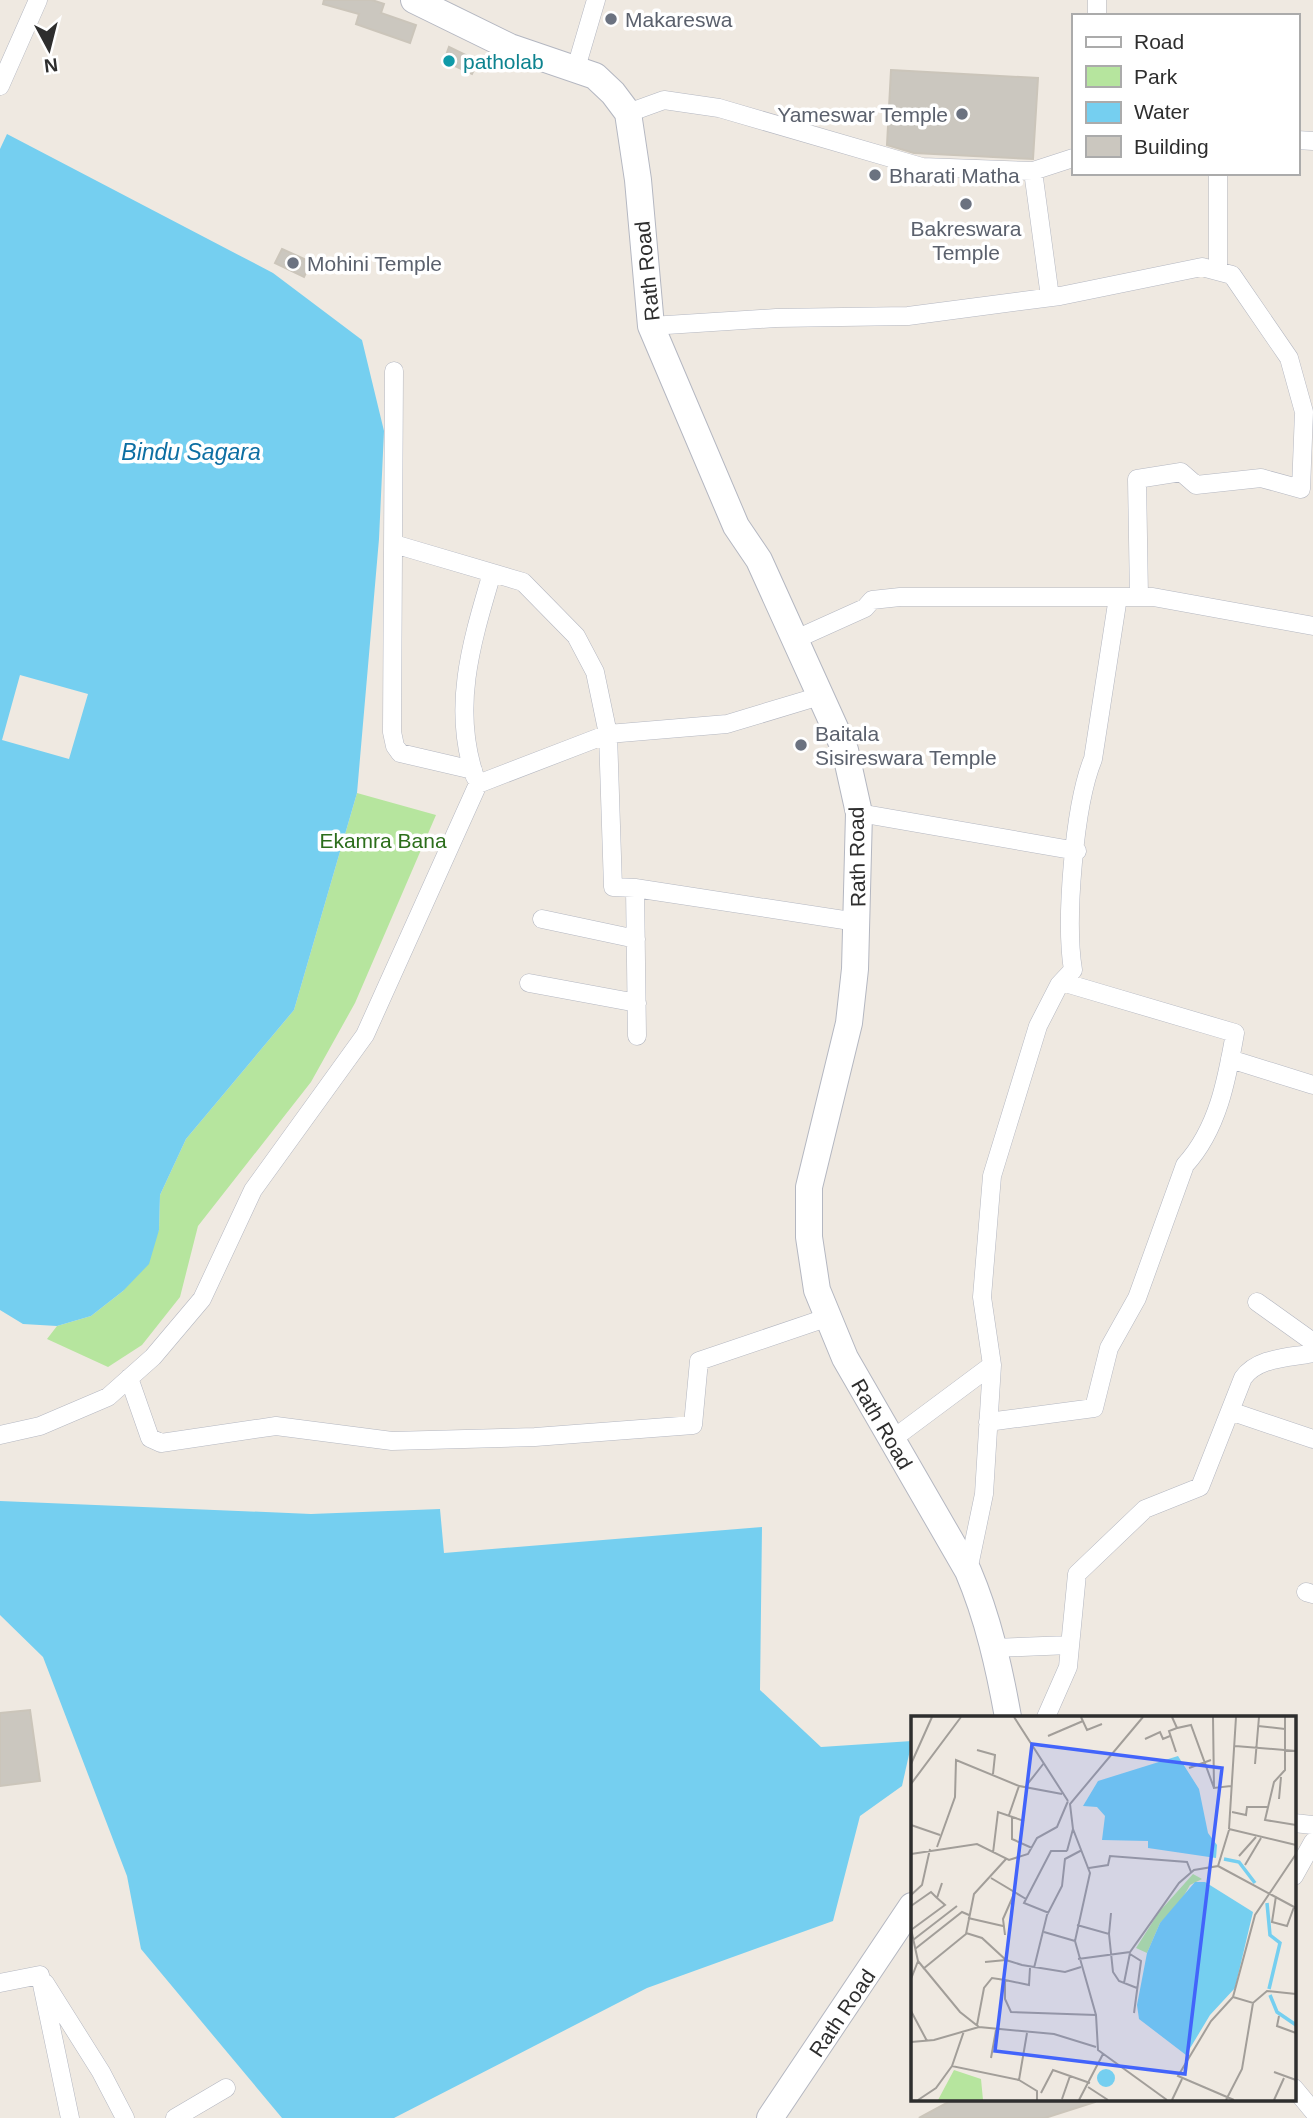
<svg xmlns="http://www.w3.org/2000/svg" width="1313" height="2118" font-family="Helvetica,sans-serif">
<rect width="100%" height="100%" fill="#efe9e1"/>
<path fill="#b6e59e" d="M 357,793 L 436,815 L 355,1003 L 311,1082 L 198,1226 L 180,1297 L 142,1345 L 108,1367 L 47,1339 L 57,1326 L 91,1316 L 123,1291 L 159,1230 L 160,1195 L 186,1139 L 294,1010 Z"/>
<path fill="#75cff0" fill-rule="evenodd" d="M 7,134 L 273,273 L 362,340 L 384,431 L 379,539 L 357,793 L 294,1010 L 186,1139 L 160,1195 L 159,1230 L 149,1264 L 123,1291 L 91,1316 L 57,1326 L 23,1324 L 0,1310 L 0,149 ZM 20,675 L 88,694 L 69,759 L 2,740 Z
M 0,1501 L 311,1514 L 440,1509 L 444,1553 L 762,1527 L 760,1690 L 821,1747 L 912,1741 L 902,1786 L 860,1816 L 833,1921 L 647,1988 L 394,2118 L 282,2118 L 141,1949 L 127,1876 L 43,1657 L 0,1615 Z"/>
<path fill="#cbc7bf" stroke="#cbc5ba" stroke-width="2" d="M 324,0 L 372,0 L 384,4 L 381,13 L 416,25 L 410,43 L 356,24 L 359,14 L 323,4 Z
M 449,47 L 478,61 L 472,74 L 444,61 Z
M 891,70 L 1038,78 L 1033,159 L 914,153 L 887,145 Z
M 282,249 L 311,262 L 304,277 L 275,263 Z
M 30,1710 L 40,1781 L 0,1786 L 0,1713 Z
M 954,2099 L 1095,2099 L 1095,2102 L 1045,2118 L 919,2118 Z"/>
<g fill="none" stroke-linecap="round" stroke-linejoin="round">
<defs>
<path id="street" d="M 1097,0 L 1097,16
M 576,68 L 596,0
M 0,86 L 38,0
M 628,113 L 664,100 L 719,108 L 922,167 L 1033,171 L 1073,158
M 1297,140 L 1313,141
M 1033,171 L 1050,297
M 1218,271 L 1218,173
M 651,326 L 776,318 L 908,316 L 1060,296 L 1202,267 L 1232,275 L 1289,358 L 1304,412 L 1301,489 L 1261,478 L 1196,485 L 1181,472 L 1137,479 L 1139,597
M 394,371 L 392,732 L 395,746 L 400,753 L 473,770
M 394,544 L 523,582 L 576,636 L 595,672 L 608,734 L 613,887 L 635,888
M 794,640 L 865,608 L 872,600 L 900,597 L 1153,597 L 1313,626
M 475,777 C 451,707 472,641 492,573
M 859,813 L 1077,851
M 542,919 L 636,939
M 529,983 L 637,1003
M 637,1036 L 635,888 L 857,922
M 1230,1059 L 1313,1085
M 1257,1302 L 1313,1342
M 129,1378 L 150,1438 L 161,1443 L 276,1426 L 392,1441 L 535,1437 L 693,1425 L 699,1361 L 820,1320 L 829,1322
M 1230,1411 L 1313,1439
M 988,1422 L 1094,1408 L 1109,1348 L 1137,1298 L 1185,1165 C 1218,1129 1227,1079 1235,1033 L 1062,982
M 0,1435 L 40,1426 L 108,1397 L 153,1357 L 202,1299 L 253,1190 L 365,1035 L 478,784 L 608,734 L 727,724 L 820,696
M 890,1441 L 992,1365 L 982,1297 L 992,1176 L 1038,1026 L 1059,985 L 1073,970 C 1065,921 1074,805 1093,759 L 1118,597
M 968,1571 L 984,1494 L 992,1365
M 1306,1592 L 1313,1594
M 994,1648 L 1070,1645
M 1046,1717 L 1068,1667 L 1077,1574 L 1145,1509 L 1200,1487 L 1243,1378 C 1258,1357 1289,1358 1313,1353
M 1294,1823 L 1313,1825
M 1294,1876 L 1313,1842
M 0,1983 L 40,1975 L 70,2118
M 45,1983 L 101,2072 L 125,2118
M 1294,2088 L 1313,2111
M 175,2118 L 226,2088"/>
<path id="secondary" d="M 414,0 L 510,47 L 595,76 L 613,93 L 628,113 L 638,180 L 651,326 L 736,526 L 759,560 L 845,750 L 859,813 L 855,969 L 849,1023 L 809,1187 L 809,1237 L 817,1290 L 845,1358 L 968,1571 C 988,1618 999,1667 1008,1717
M 770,2118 L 912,1906"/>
</defs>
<use href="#street" stroke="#b4b7c1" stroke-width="19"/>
<use href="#secondary" stroke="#b4b7c1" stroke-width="28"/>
<use href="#street" stroke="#fff" stroke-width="18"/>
<use href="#secondary" stroke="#fff" stroke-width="26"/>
</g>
<g fill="#6b7280" stroke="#fff" stroke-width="2.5">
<circle cx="611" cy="19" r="7"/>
<circle cx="962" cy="114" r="7"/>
<circle cx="875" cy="175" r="7"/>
<circle cx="966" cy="204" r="7"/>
<circle cx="293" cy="263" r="7"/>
<circle cx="801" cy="745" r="7"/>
</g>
<circle fill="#0f9aa8" stroke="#fff" stroke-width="2.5" cx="449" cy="61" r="7"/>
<g text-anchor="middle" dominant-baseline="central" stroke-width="7" stroke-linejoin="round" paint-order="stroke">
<g font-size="21" fill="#5b616d" stroke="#fff" text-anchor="start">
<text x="625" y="19">Makareswa</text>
<text x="948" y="114" text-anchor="end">Yameswar Temple</text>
<text x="889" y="175">Bharati Matha</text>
<text x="966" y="228" text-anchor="middle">Bakreswara<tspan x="966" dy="24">Temple</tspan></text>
<text x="307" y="263">Mohini Temple</text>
<text x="815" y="733">Baitala<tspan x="815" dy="24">Sisireswara Temple</tspan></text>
</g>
<g font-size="21" fill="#0d838f" stroke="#fff" text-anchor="start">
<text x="463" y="61">patholab</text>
</g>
<g font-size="21" fill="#2e2e2e" stroke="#fff">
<text transform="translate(647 271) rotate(-96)">Rath Road</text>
<text transform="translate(857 857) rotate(-91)">Rath Road</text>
<text transform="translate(882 1424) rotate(60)">Rath Road</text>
<text transform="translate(842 2013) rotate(-56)">Rath Road</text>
</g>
<g font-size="21" fill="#2c6e1b" stroke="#fff">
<text x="383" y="840">Ekamra Bana</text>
</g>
<g font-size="23" font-style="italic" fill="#0d6fa3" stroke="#fff">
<text x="191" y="452">Bindu Sagara</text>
</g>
</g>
<g transform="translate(911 1716)">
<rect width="385" height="385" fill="#efe9e1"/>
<path d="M 282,158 L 291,163 L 279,169 L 267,190 L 249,207 L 236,237 L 225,232 L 248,196 ZM 43,354 L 70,363 L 72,384 L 27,384 Z" fill="#b6e59e"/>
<path d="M 267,40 L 288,73 L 297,117 L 306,129 L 305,142 L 237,132 L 237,125 L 191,124 L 194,100 L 186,91 L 172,90 L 187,65 ZM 284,166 L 294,166 L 342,196 L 324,272 L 299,299 L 275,339 L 228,303 L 226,289 L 236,237 L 249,207 ZM186 362a9 9 0 1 1 18 0a9 9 0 1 1-18 0Z" fill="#75cff0"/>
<path fill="none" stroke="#75cff0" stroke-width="3.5" d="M 313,143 L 328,146 L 344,167M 356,187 L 359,219 L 369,227 L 358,273M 359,279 L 366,296 L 385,309"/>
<path fill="none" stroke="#a29e99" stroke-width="2" d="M 103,1 L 157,85M 170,1 L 176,14 L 191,8M 232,1 L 159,88 L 162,113 L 179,157 L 164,225 L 185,299 L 187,334 L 256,384M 261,1 L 266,12 L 280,9 L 303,72M 302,1 L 303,72 L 320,70M 374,1 L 374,54 L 363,66 L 354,104 L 385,109M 347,10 L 374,13M 137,20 L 172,5M 234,23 L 249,16 L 252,23 L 259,20M 324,30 L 385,35M 66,34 L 84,39 L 82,58M 265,36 L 258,15 L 266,12M 0,48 L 21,1M 344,48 L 348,1M 278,52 L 300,44M 0,68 L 50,1M 115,70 L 133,47M 368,83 L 370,61M 321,96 L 335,99 L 336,91 L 357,91M 98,99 L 108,70 L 151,78M 101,100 L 101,123 L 121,132M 0,109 L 29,119M 318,113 L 325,1M 318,113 L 385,129M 26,131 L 44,81 L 45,44 L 108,70M 156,135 L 162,113M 82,137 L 87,96 L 113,105M 0,138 L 66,128 L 98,144 L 117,138 L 126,122 L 146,111 L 157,85M 328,140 L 345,121M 334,149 L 350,122M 307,150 L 385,192M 178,152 L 197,149 L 199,140 L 276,146 L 280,156M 80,162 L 115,183M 0,179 L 11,169 L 19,133M 365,180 L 361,206 L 376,210 L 383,191M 0,190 L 20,176 L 26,182M 138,197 L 113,187 L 140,135 L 156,135M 57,202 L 92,210M 166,209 L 198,218 L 200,197M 0,214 L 34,189 L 26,182 L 31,167M 133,216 L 164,225M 55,217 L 71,222 L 95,244 L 111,249 L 154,256 L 170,251M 198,218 L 202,256 L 208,265 L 226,272M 94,219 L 92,203 L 103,178M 2,224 L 46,190M 4,233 L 51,196 L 58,199M 219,238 L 230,245 L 223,297M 167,243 L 219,236 L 268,167 L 283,154 L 307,150 L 318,114M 7,245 L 49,296 L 68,311 L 143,318 L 185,331M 74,246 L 95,244M 119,252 L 118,269 L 94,264 L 94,283 L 100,296 L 185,299M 123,252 L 136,199 L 151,170 L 154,143 L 171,134M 12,253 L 55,218 L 63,178 L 95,143M 0,263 L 7,245 L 0,213M 213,267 L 219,237M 322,281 L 342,287 L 356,275 L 385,278M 0,295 L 16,325M 368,300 L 366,310 L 385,317M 66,309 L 73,272 L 81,262 L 94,264M 0,326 L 23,324 L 68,311M 80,342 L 85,314M 41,350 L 53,315M 363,356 L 385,364M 108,364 L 126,375 L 126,384M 177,371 L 197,384M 130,377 L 142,354 L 179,367M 151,383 L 159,360M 7,384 L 25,372 L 41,350 L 108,364 L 116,317M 168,384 L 192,338M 261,384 L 271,363M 315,384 L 331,353 L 342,287M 323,384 L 267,360 L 300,305 L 322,281 L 344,199 L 385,138M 363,384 L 373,362"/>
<path fill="#4264fb" fill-opacity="0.15" stroke="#4264fb" stroke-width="3.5" d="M 121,28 L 311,52 L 274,358 L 84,335 Z"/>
<rect width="385" height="385" fill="none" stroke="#2e2e2e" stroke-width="3.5"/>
</g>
<rect x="1072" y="14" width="228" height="161" fill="#ffffff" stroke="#ababab" stroke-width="2"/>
<rect x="1086" y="37" width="35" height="10" fill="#ffffff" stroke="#ababab" stroke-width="2"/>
<text x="1134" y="49" font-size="21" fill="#2e2e2e">Road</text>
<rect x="1086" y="66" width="35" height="21" fill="#b6e59e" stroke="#ababab" stroke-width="2"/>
<text x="1134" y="84" font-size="21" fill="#2e2e2e">Park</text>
<rect x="1086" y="102" width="35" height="21" fill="#75cff0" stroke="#ababab" stroke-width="2"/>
<text x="1134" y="119" font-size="21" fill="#2e2e2e">Water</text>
<rect x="1086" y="136" width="35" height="21" fill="#cbc7bf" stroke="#ababab" stroke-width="2"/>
<text x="1134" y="154" font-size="21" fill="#2e2e2e">Building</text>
<g transform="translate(49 49) rotate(173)" stroke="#ffffff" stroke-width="5" paint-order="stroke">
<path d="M0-5L12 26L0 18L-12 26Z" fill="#2e2e2e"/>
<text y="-10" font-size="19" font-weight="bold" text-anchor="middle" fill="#2e2e2e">N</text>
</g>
</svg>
